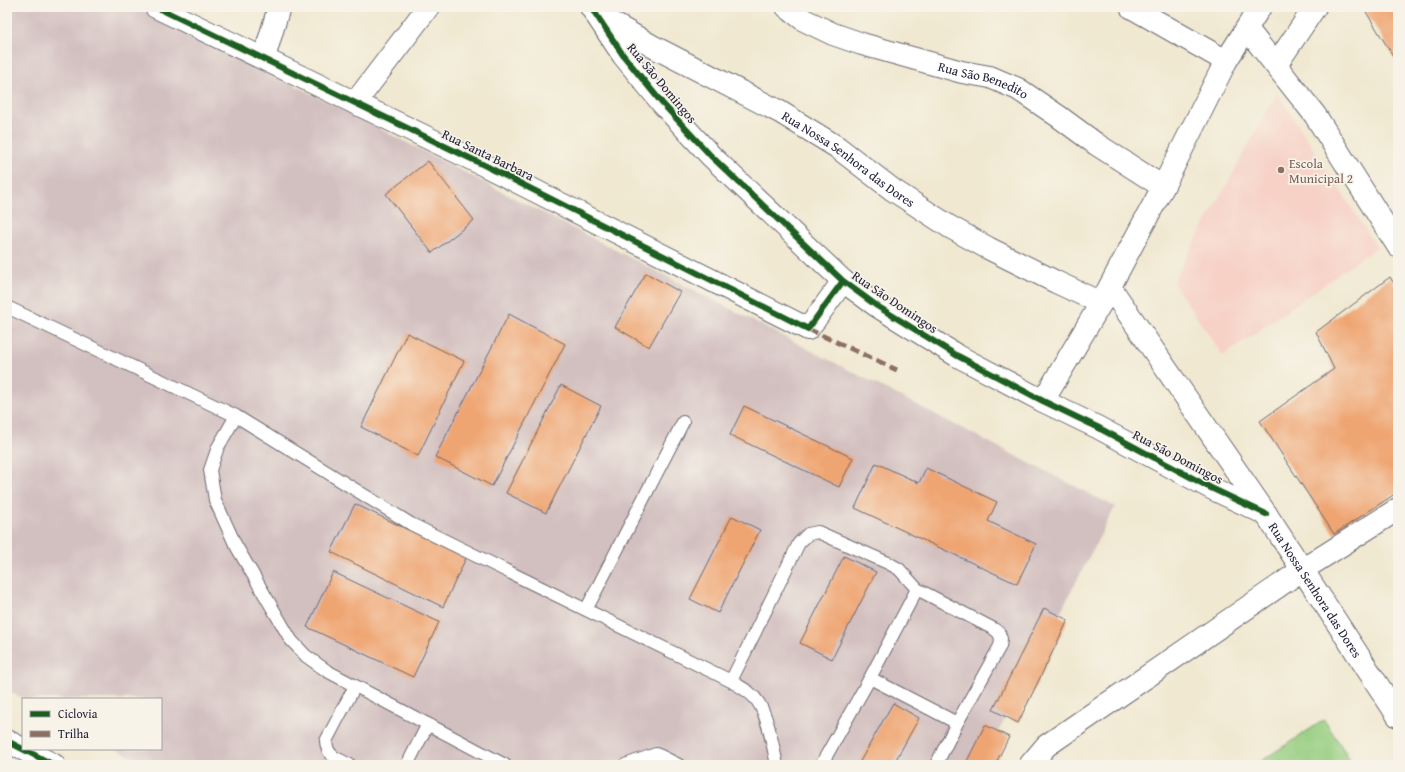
<svg xmlns="http://www.w3.org/2000/svg" width="1405" height="772" font-family="'Gentium Book Plus',serif">
<rect width="100%" height="100%" fill="#f7f3e8"/>
<filter id="ink" filterUnits="userSpaceOnUse"><feTurbulence type="fractalNoise" baseFrequency=".025" numOctaves="2"/><feDisplacementMap in="SourceGraphic" scale="8" xChannelSelector="R" yChannelSelector="G"/><feConvolveMatrix kernelMatrix="1 2 1 2 8 2 1 2 1" color-interpolation-filters="sRGB"/></filter>
<filter id="wash" filterUnits="userSpaceOnUse"><feTurbulence type="fractalNoise" baseFrequency=".012" numOctaves="4" result="noise"/><feDisplacementMap in="SourceGraphic" scale="16" xChannelSelector="R" yChannelSelector="G"/><feGaussianBlur stdDeviation="0.9" result="paint"/><feColorMatrix in="noise" values="0 0 0 0 0 0 0 0 0 0 0 0 0 0 0 0 0 1.4 0 .05"/><feComposite in="paint" operator="in"/></filter>
<g filter="url(#wash)">
<rect width="100%" height="100%" fill="#f0e8d0"/>
<path fill="#f7d1c6" d="M 1277,93 L 1377,247 L 1223,356 L 1173,282 Z"/>
<path fill="#d2bfbf" d="M 7,7 L 136,7 L 209,41 L 1115,507 L 981,765 L 148,765 L 116,749 L 161,749 L 161,699 L 24,699 L 7,690 Z"/>
<path fill="#95cd7f" stroke="#5c785d" d="M 1324,720 L 1354,765 L 1255,765 Z"/>
<g id="blocks">
<path fill="#efa572" d="M 1363,7 L 1398,7 L 1398,64 Z
M 428,161 L 474,220 L 432,253 L 386,194 Z
M 646,273 L 680,292 L 649,347 L 615,327 Z
M 1390,277 L 1398,290 L 1398,492 L 1334,534 L 1260,421 L 1334,369 L 1316,332 Z
M 509,314 L 565,344 L 492,486 L 435,457 Z
M 407,333 L 464,361 L 418,456 L 361,427 Z
M 561,385 L 601,406 L 546,513 L 506,493 Z
M 744,406 L 853,458 L 839,487 L 730,435 Z
M 876,463 L 919,483 L 926,468 L 997,502 L 988,521 L 1036,544 L 1017,584 L 855,508 Z
M 355,504 L 466,558 L 443,607 L 331,552 Z
M 732,516 L 760,530 L 718,613 L 690,599 Z
M 844,556 L 876,572 L 832,659 L 800,643 Z
M 333,572 L 439,622 L 413,677 L 307,627 Z
M 1044,608 L 1068,620 L 1018,723 L 993,710 Z
M 893,703 L 919,718 L 893,765 L 858,765 Z
M 985,725 L 1009,737 L 995,765 L 965,765 Z"/>
</g>
</g>
<g filter="url(#ink)">
<use href="#blocks" fill-opacity="0" stroke="#6a676f" stroke-width="1"/>
<g fill="none" stroke-linecap="round" stroke-linejoin="round">
<defs>
<path id="lane" d="M 7,307 L 236,416 L 411,524 L 731,681 C 740,687 752,692 758,702 C 768,716 773,747 777,765
M 236,416 L 218,447 L 210,470 L 215,500 L 235,544 L 291,640 L 306,656 L 327,671 L 505,765
M 586,610 L 683,422
M 870,678 L 957,723
M 731,681 L 799,543 L 808,534 L 818,532 L 888,563 L 899,569 L 917,589 L 994,629 L 999,633 L 1001,639 L 1000,646 L 957,723 L 936,765
M 661,756 L 679,765
M 350,765 C 337,758 327,757 326,741 L 355,686
M 407,765 L 428,724
M 625,765 L 656,754 L 661,756 L 662,765
M 821,765 L 870,678 L 917,589"/>
<g id="street">
<path d="M 156,7 L 484,165 L 808,329 L 843,281"/>
<path d="M 591,7 L 623,55 L 662,103 L 711,156 L 843,281 L 877,306 L 956,355 L 1043,401 L 1097,427 L 1211,488 L 1266,514"/>
<path id="s1" d="M 787,7 L 804,20 L 833,34 L 862,44 L 962,72 L 990,77 L 1018,89 L 1058,116 L 1096,144 L 1163,187"/>
<path d="M 1131,7 L 1226,61"/>
<path id="s2" d="M 600,16 L 652,46 L 780,112 L 837,147 L 893,190 L 950,227 L 988,248 L 1056,282 L 1101,303"/>
<path d="M 1247,29 L 1315,115 L 1398,246"/>
<path d="M 264,58 L 279,7"/>
<path d="M 1276,65 L 1315,7"/>
<path d="M 355,103 L 428,7"/>
<path id="s3" d="M 1110,287 L 1266,514 L 1398,716"/>
<path d="M 1043,401 L 1101,303 L 1163,187 L 1226,61 L 1260,7"/>
</g>
<path id="secondary" d="M 7,741 L 54,765
M 1030,765 L 1046,746 L 1302,570 L 1398,509"/>
</defs>
<use href="#lane" stroke="#6a676f" stroke-width="14"/>
<use href="#street" stroke="#6a676f" stroke-width="24"/>
<use href="#secondary" stroke="#6a676f" stroke-width="24"/>
<use href="#lane" stroke="#fff" stroke-width="12"/>
<use href="#street" stroke="#fff" stroke-width="22"/>
<use href="#secondary" stroke="#fff" stroke-width="22"/>
<path stroke="#8d6e63" stroke-width="5" stroke-dasharray="10 5" stroke-linecap="butt" d="M 808,329 L 897,370"/>
<defs>
<path id="cycleway" d="M 156,7 L 484,165 L 808,329 L 843,281
M 591,7 L 623,55 L 662,103 L 711,156 L 843,281 L 877,306 L 956,355 L 1043,401 L 1097,427 L 1211,488 L 1266,514
M 7,741 L 54,765"/>
</defs>
<use href="#cycleway" stroke="#f7f3e8" stroke-width="8"/>
<use href="#cycleway" stroke="#1b5e20" stroke-width="6"/>
</g>
</g>
<circle fill="#8d6e63" stroke="#f7f3e8" stroke-width="1.5" cx="1281" cy="170" r="4"/>
<g text-anchor="middle" dominant-baseline="central" stroke-width="3.5" stroke-linejoin="round" paint-order="stroke">
<g font-size="13" fill="#22223b" stroke="#f7f3e8">
<text stroke="none"><textPath href="#s1" startOffset="211">Rua São Benedito</textPath></text>
<text transform="translate(662 83) rotate(50)">Rua São Domingos</text>
<text transform="translate(488 155) rotate(26)">Rua Santa Barbara</text>
<text stroke="none"><textPath href="#s2" startOffset="287">Rua Nossa Senhora das Dores</textPath></text>
<text transform="translate(895 302) rotate(34)">Rua São Domingos</text>
<text transform="translate(1178 457) rotate(28)">Rua São Domingos</text>
<text stroke="none"><textPath href="#s3" startOffset="366">Rua Nossa Senhora das Dores</textPath></text>
</g>
<g font-size="13" fill="#785e54" stroke="#f7f3e8" text-anchor="start">
<text x="1289" y="163">Escola<tspan x="1289" dy="15">Municipal 2</tspan></text>
</g>
</g>
<rect width="1405" height="772" fill="none" stroke="#f7f3e8" stroke-width="24"/>
<rect x="22" y="698" width="140" height="52" fill="#f7f3e8" stroke="#a29fa3"/>
<rect x="30" y="711" width="20" height="6" fill="#1b5e20" stroke="#a29fa3"/>
<text x="58" y="718" font-size="12" fill="#22223b">Ciclovia</text>
<rect x="30" y="731" width="20" height="6" fill="#8d6e63" stroke="#a29fa3"/>
<text x="58" y="738" font-size="12" fill="#22223b">Trilha</text>
</svg>
